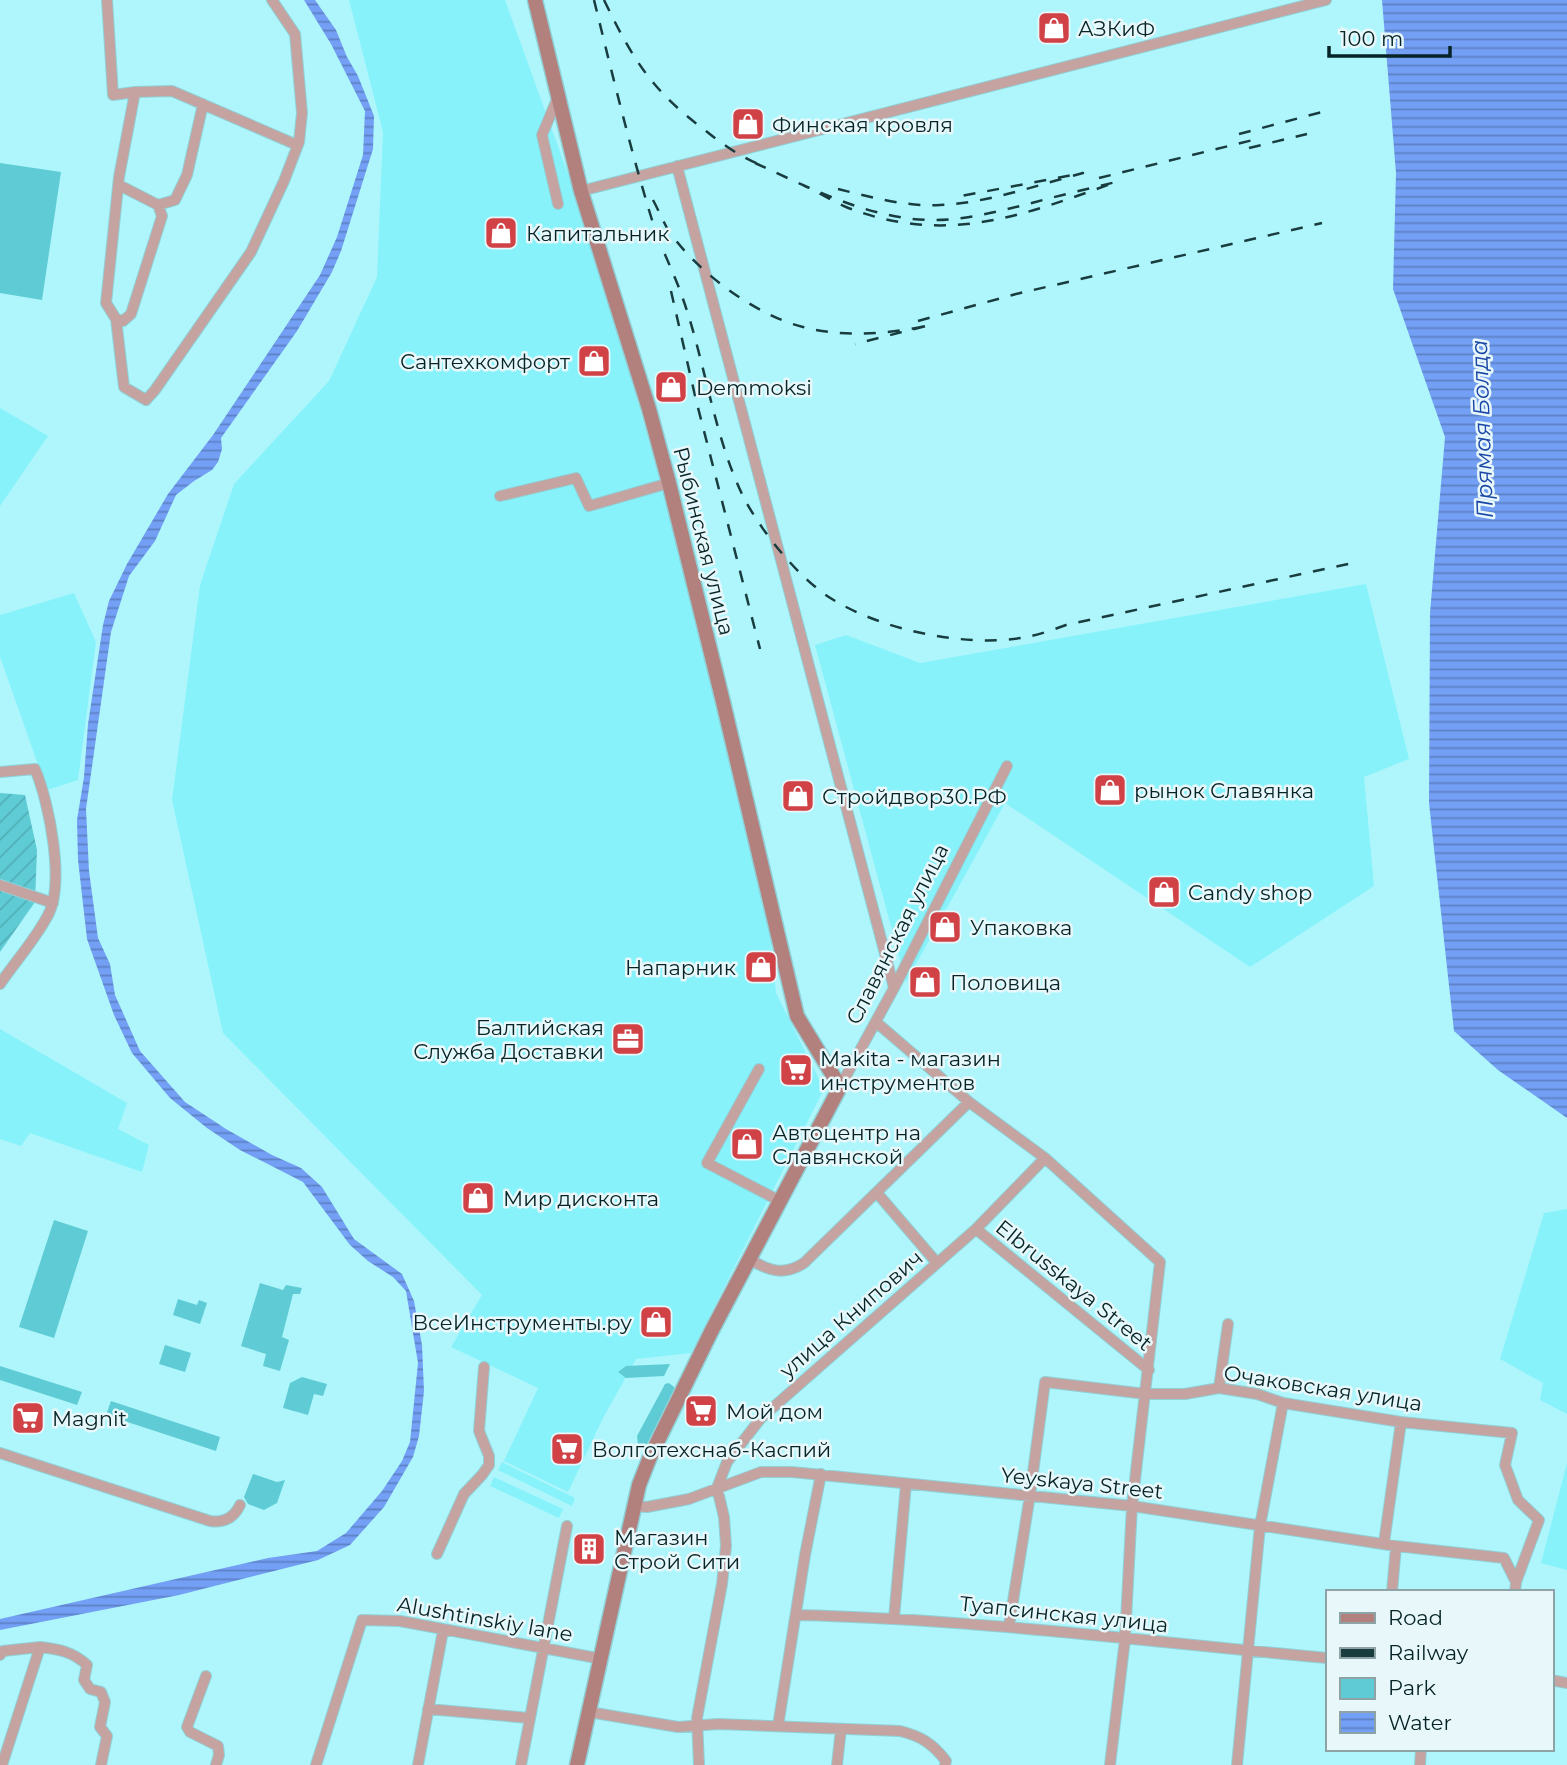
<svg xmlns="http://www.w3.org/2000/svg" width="1567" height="1765" font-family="Montserrat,sans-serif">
<defs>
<pattern id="garden-furrows" width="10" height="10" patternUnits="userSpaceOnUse" patternTransform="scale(1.75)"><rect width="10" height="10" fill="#5fccd5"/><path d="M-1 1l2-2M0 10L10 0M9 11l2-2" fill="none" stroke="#51afb7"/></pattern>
<pattern id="water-rules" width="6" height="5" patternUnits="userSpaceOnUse" patternTransform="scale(1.75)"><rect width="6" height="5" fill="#739ff4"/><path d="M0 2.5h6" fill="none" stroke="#5c81c6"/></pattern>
</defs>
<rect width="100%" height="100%" fill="#aef6fc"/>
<path fill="#88f2fb" d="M 349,0 L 505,0 L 576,196 L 609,300 L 665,499 L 769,920 L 776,993 L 824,1089 L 691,1353 L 636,1359 L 603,1418 L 568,1492 L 504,1461 L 538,1388 L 451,1347 L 482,1295 L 223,1033 L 172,800 L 200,585 L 234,484 L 329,381 L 377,277 L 383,132 Z
M 0,408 L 48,436 L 0,506 Z
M 1366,584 L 1409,759 L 1364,777 L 1374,886 L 1250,967 L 1005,803 L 906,982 L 815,645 L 846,635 L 920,663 Z
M 74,593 L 96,642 L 78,780 L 47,790 L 0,657 L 0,615 Z
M 0,1029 L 127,1103 L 118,1129 L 149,1145 L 142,1172 L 30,1133 L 21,1146 L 0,1139 Z
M 1567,1209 L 1567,1414 L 1540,1400 L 1543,1383 L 1500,1359 L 1544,1213 Z
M 502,1462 L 575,1498 L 572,1506 L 498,1470 Z
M 1567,1463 L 1567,1570 L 1541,1563 Z
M 494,1477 L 563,1509 L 559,1518 L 490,1486 Z"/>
<path fill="#5fccd5" d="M 0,163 L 61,172 L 42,300 L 0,293 Z
M 54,1220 L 88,1231 L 54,1338 L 19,1327 Z
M 260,1283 L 283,1290 L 286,1285 L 302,1288 L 300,1294 L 293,1294 L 282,1337 L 289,1340 L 280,1371 L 263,1366 L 266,1354 L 241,1346 Z
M 178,1299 L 197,1305 L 199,1300 L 207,1303 L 200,1324 L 173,1315 Z
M 165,1345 L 191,1353 L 185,1372 L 159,1364 Z
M 670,1364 L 664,1376 L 626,1378 L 618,1372 L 626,1366 Z
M 0,1366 L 82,1392 L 77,1405 L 0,1380 Z
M 302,1377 L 327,1384 L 323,1396 L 314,1394 L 308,1415 L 283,1408 L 290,1383 Z
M 669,1383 L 674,1387 L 674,1392 L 646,1446 L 638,1445 L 637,1436 L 665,1384 Z
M 111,1401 L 220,1437 L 216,1451 L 106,1415 Z
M 253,1474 L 277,1482 L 285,1480 L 277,1503 L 264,1510 L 248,1504 L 244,1497 Z"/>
<path fill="url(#garden-furrows)" d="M 0,793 L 25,795 L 37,850 L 35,902 L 0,952 Z"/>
<path fill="url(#water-rules)" d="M 304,0 L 315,0 L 336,30 L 347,57 L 358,76 L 374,116 L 373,149 L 341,251 L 332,272 L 297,331 L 221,438 L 222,449 L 218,462 L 212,470 L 194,481 L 176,495 L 155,541 L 129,576 L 111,632 L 86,809 L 89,871 L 98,938 L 110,964 L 115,995 L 140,1051 L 185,1102 L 226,1129 L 272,1155 L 301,1168 L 322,1187 L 354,1239 L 402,1274 L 414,1301 L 422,1345 L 424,1391 L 419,1436 L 413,1457 L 384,1507 L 350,1545 L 318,1560 L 179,1595 L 0,1630 L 0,1619 L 268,1558 L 317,1551 L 346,1533 L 382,1491 L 402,1461 L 410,1442 L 418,1363 L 406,1291 L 393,1277 L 368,1261 L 350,1245 L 303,1182 L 240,1150 L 207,1128 L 170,1098 L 132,1053 L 114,1015 L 87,939 L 78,860 L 77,820 L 84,777 L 88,724 L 103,625 L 109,601 L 127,564 L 168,494 L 213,435 L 320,275 L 337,237 L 363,155 L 365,111 L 331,44 Z
M 1382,0 L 1567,0 L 1567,1118 L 1498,1070 L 1454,1031 L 1429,803 L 1430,613 L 1445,437 L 1393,289 L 1396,173 Z"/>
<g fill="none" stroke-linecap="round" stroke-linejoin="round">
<defs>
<path id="minor" d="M 107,0 L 113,95 L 135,92 L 119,177 L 106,303 L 116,319 L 124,387 L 146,400 L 155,390 L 251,252 L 284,181 L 299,142 L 302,113 L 295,34 L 272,0
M 135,92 L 172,91 L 297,145
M 677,166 L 894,988
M 119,185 L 158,205 L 175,200 L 187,175 L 203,104
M 581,191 L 1326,0
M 558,204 L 542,135 L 558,97
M 116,319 L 123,321 L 131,314 L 162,216 L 158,205
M 500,496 L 576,478 L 589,506 L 669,483
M 0,772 L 35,769 C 49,802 66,885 47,917 C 34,941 15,962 0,984
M 0,885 L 53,903
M 876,1022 L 969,1102 L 1045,1158 L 1160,1262 L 1132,1506 L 1125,1639 L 1110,1765
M 759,1069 L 707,1163 L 780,1201
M 840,1087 L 894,988 L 1007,766
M 877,1193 L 937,1263
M 976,1229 L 1149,1370
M 749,1259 C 769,1271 784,1276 804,1263 L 969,1102
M 1219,1388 L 1228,1324
M 0,1453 L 210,1521 C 224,1523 234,1518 240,1505
M 633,1506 L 647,1507 L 689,1499 L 761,1472 L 792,1472 L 1132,1506 L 1396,1546 L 1504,1558 L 1516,1582
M 1384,1543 L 1401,1422
M 437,1554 L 464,1494 L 482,1475 L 489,1465 L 489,1456 L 479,1431 L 484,1367
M 1392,1592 L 1396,1546
M 796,1615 C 974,1619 1150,1642 1327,1658
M 894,1618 L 906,1484
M 1009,1626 L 1030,1495 L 1045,1382 L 1146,1394 L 1185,1394 L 1219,1388 L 1257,1394 L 1283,1403 L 1401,1422 L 1512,1433 L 1505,1465 L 1518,1500 L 1539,1520 L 1516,1582 L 1515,1592
M 0,1655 L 3,1651 L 40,1647
M 206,1676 L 187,1727 L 190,1732 L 218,1746 L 219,1755 L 216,1765
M 1551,1680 L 1567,1683
M 428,1709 L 529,1718
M 589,1712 L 678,1727 L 718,1724 L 900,1731 C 921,1736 933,1744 946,1761 L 945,1765
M 778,1726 L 805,1555 L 821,1474
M 2,1765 L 40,1647 C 59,1649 73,1652 87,1665 L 84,1680 L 90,1689 L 101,1692 L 105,1702 L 100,1727 L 107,1736 L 101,1765
M 316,1765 L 362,1620 L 400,1621 L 602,1659
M 418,1765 L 443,1631
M 521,1765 L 567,1526
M 699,1765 L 697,1718 L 722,1584 L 726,1546 L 724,1517 L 717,1488 L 727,1462 L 761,1418 L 976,1229 L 1045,1158
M 837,1765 L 841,1729
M 1237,1765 L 1260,1526 L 1283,1403
M 1420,1765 L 1421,1749"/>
<path id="secondary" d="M 535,0 L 581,191 L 649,409 L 669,483 L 724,706 L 797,1016 L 840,1087 L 711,1332 L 650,1457 L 639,1485 L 577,1765"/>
</defs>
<use href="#minor" stroke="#90d0d6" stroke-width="12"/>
<use href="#secondary" stroke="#90d0d6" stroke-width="17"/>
<use href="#minor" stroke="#c5a3a1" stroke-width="10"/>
<use href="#secondary" stroke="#b2817e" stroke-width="14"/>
<path stroke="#193c3f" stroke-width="2.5" stroke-dasharray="12 12" stroke-linecap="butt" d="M 594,0 C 612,73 630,148 652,220 C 660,247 674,272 683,299 C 705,361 714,437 743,496 C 760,530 799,579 832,599 C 882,630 963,647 1021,638 C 1036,636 1052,630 1066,625 L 1357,562
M 604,0 C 633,60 652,91 706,131 C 722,144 742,158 761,165
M 1239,134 L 1322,112
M 1249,148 L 1307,134
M 755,163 C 810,188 871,220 933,220 C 965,220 996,212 1028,204 C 1057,196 1087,189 1116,182 C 1022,216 945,246 846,207 C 832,201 818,192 803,185
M 1099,178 L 1257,139
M 838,189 C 871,197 906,207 940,205 C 988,203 1037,185 1083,173 L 956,197
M 653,200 C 658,209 662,219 667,228 C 694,270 755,315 803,327 C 844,338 890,334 930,325 L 855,344
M 671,291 L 696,400 L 760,649
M 918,321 L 1016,294 L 1322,223"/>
</g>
<defs>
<symbol id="shop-square" viewBox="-11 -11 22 22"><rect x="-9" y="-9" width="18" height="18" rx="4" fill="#d14247" stroke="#e8f8fa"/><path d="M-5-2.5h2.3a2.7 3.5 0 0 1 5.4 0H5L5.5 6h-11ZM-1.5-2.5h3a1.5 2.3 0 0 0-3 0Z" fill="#fff"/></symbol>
<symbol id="office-square" viewBox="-11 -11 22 22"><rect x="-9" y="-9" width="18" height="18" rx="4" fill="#d14247" stroke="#e8f8fa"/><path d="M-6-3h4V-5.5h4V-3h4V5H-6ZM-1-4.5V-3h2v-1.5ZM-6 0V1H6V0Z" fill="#fff"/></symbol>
<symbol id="supermarket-square" viewBox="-11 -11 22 22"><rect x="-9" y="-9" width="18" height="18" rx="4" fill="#d14247" stroke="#e8f8fa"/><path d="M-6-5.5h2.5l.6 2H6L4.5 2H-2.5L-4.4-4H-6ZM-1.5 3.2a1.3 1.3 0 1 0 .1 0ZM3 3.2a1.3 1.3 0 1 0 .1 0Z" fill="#fff"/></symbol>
<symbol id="building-square" viewBox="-11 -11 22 22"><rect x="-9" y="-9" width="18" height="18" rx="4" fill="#d14247" stroke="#e8f8fa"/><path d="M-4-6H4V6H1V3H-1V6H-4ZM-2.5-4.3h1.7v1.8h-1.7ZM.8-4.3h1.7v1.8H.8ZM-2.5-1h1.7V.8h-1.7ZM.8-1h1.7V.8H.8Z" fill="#fff"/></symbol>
</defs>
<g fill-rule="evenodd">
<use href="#shop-square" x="1035" y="9" width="38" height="38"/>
<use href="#shop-square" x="729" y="105" width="38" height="38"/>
<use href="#shop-square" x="482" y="214" width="38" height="38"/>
<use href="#shop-square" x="575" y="342" width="38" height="38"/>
<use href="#shop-square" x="652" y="368" width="38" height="38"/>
<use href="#shop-square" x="1091" y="771" width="38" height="38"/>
<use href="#shop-square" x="779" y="777" width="38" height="38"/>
<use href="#shop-square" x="1145" y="873" width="38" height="38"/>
<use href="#shop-square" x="926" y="908" width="38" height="38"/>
<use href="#shop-square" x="742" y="948" width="38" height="38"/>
<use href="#shop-square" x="906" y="963" width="38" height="38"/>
<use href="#office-square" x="609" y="1020" width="38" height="38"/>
<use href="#supermarket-square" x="777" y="1051" width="38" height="38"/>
<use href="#shop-square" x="728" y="1125" width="38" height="38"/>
<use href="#shop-square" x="459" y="1179" width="38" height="38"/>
<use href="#shop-square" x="637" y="1303" width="38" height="38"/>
<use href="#supermarket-square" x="682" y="1392" width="38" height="38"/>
<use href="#supermarket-square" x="9" y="1399" width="38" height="38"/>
<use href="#supermarket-square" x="548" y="1430" width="38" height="38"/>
<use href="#building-square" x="570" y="1530" width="38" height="38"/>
</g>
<g text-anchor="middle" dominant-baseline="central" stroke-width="5" stroke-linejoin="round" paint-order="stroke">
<g font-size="21" fill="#062427" stroke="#e8f8fa" text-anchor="start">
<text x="1078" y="28">АЗКиФ</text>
<text x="772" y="124">Финская кровля</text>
<text x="526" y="233">Капитальник</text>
<text x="570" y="361" text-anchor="end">Сантехкомфорт</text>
<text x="696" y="387">Demmoksi</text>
<text x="1134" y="790">рынок Славянка</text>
<text x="822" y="796">Стройдвор30.РФ</text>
<text x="1188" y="892">Candy shop</text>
<text x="970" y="927">Упаковка</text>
<text x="736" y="967" text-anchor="end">Напарник</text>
<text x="950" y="982">Половица</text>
<text x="604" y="1027" text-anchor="end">Балтийская<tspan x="604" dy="24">Служба Доставки</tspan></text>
<text x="820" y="1058">Makita - магазин<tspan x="820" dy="24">инструментов</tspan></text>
<text x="772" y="1132">Автоцентр на<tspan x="772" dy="24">Славянской</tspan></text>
<text x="503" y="1198">Мир дисконта</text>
<text x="632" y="1322" text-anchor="end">ВсеИнструменты.ру</text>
<text x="726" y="1411">Мой дом</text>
<text x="52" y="1418">Magnit</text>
<text x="592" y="1449">Волготехснаб-Каспий</text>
<text x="614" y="1537">Магазин<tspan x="614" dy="24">Строй Сити</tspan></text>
</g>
<g font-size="21" fill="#062427" stroke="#e8f8fa">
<text transform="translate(704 541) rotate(76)">Рыбинская улица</text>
<text transform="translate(897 934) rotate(-63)">Славянская улица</text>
<text transform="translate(1074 1285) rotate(39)">Elbrusskaya Street</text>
<text transform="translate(851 1314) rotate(-41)">улица Книпович</text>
<text transform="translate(1323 1388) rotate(9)">Очаковская улица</text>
<text transform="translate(1082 1483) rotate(6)">Yeyskaya Street</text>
<text transform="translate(1064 1614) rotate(6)">Туапсинская улица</text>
<text transform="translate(485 1619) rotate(10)">Alushtinskiy lane</text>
</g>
<g font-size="23" font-style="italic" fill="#1946a7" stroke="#e8f8fa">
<text transform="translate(1482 429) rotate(-92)">Прямая Болда</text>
</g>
</g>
<rect x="1326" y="1590" width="228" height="161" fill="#e8f8fa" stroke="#8ea3a6" stroke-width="2"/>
<rect x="1340" y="1613" width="35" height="10" fill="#b2817e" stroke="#8ea3a6" stroke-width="2"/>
<text x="1388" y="1625" font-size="21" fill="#062427">Road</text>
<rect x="1340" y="1648" width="35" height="10" fill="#193c3f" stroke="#8ea3a6" stroke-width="2"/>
<text x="1388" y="1660" font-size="21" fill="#062427">Railway</text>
<rect x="1340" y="1678" width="35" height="21" fill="#5fccd5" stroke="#8ea3a6" stroke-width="2"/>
<text x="1388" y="1695" font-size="21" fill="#062427">Park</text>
<rect x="1340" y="1712" width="35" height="21" fill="url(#water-rules)" stroke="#8ea3a6" stroke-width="2"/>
<text x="1388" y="1730" font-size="21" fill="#062427">Water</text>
<path d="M1329 46v10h121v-10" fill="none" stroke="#062427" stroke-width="3.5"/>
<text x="1340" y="46" font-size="21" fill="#062427" stroke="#e8f8fa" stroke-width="5" paint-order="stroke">100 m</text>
</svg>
